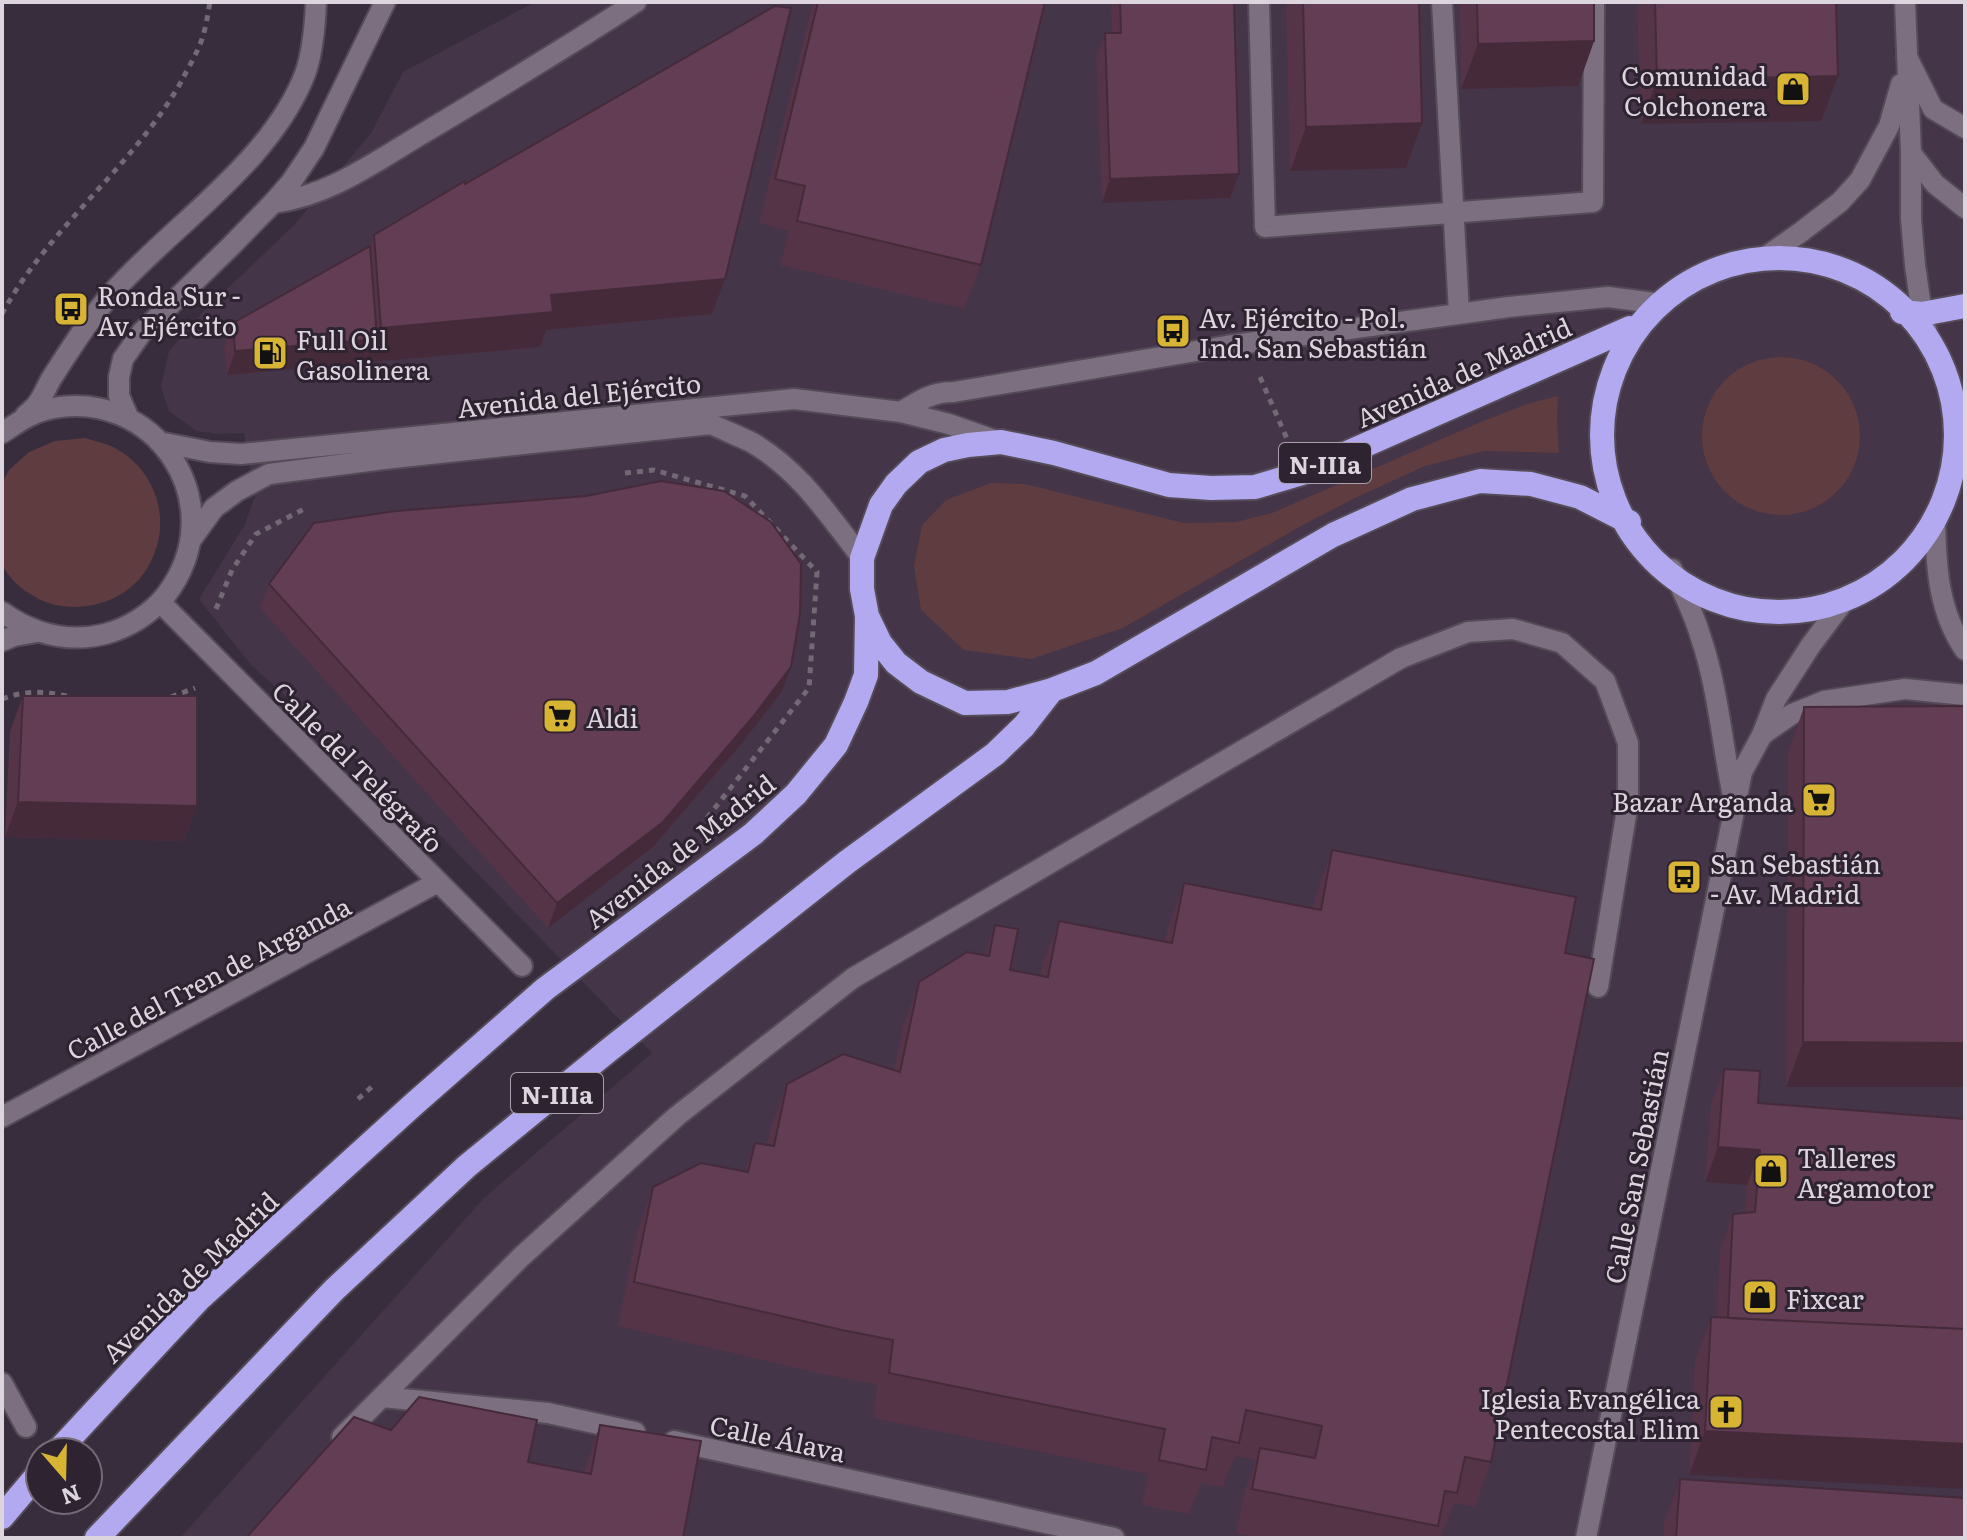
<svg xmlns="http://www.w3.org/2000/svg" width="1967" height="1540" font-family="Literata,serif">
<rect width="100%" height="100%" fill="#382d3c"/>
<path fill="#443549" d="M 535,2 L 1965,2 L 1965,1538 L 180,1538 L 484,1198 L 652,1053 L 435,830 L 251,665 L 199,599 L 244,526 L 255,497 L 244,433 L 218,434 L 196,431 L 169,411 L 161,387 L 169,351 L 202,313 L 294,225 L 371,133 L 403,72 Z"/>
<path fill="#5e3c40" d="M1702 436a79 79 0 1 1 158 0a79 79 0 1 1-158 0Z
M 1558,396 L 1557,418 L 1559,453 L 1484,451 L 1425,466 L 1355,498 L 1303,525 L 1123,628 L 1031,659 L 964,650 L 921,610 L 914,566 L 922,525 L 946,500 L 991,483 L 1025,484 L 1184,523 L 1236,522 L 1272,513 L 1483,421 L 1530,403 Z
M 85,438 C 94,441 106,443 115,448 C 159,472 174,527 146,570 C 124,605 72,617 37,598 C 22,590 9,579 2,564 L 2,483 L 9,470 L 29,452 L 55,441 Z"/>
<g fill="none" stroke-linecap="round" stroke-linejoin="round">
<defs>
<path id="lane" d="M 1259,2 L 1265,227 L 1593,202 L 1594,2
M 1442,2 L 1459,313
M 1907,57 L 1933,109 L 1965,128
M 1911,153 L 1935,184 L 1965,208
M 273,203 C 329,196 375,162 422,134 C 494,91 566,48 636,2
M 901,412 C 920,400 932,392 954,392 L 1226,346 L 1509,307 L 1608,297 L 1655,303
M 1935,520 C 1936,566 1938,611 1965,650
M 1762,735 L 1792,714 L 1824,701 L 1905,689 L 1965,695
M 382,1397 L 548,1413 L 635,1432
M 342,1437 L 521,1257 L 677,1116 L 853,978 L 1401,658 L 1468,632 L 1513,629 L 1562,643 L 1605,681 L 1628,743 L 1628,803 L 1598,987
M 674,1441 L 1114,1538"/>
<path id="street" d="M 1905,2 L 1911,153 L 1911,219 L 1915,265 L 1922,314 L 1931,348
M 1764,258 L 1801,232 L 1840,202 L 1860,180 L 1889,126 L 1901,84
M 1672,569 C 1683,591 1694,614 1701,638 C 1718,688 1722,744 1733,796
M 160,602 L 522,966
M 2,641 L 14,636 L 37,632
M 2,1117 L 438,882
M 2,1383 L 26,1427
M 1586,1538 L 1742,772 L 1762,735 L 1776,699 L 1811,645 L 1841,605"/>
<path id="secondary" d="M 25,416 C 29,412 35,408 38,403 C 44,395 47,385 53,376 C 71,348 90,318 113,292 C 174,224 271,162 305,74 C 313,52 315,26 316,2
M 129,419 L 119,396 L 119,377 L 123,359 L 142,332 L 230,247 L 273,203 L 292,181 L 314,148 L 385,2
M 2,433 C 16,424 29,414 45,410 C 155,383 235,505 166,595 C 151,614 128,628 105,634 C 68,643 33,634 2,612
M 159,442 L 210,452 L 241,454 L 794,399 L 901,412 L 949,424 L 997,441
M 190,541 L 214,508 L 237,491 L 269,474 L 384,459 L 711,424 C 724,430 738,436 751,442 C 799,469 829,516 862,558"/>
<path id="highway" d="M1602 435a177 177 0 1 1 354 0a177 177 0 1 1-354 0Z
M 1902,312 L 1922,314 L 1965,306
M 868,618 L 880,643 L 896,663 L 921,682 L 965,703 L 1008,702 L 1052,690 L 1096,673 L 1333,535 L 1412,499 L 1480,481 L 1531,484 L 1580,497 L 1629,522
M 57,1452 L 199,1299 L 414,1104 L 545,989 L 753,834 L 796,794 L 836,745 L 856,702 L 866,675 L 867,616 L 862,589 L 862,558 L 881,505 L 896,484 L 919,462 L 944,450 L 968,445 L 1001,442 L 1054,453 L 1169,485 L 1211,488 L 1255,487 L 1302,473 L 1630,328
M 2,1517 L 40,1472
M 97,1538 L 334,1290 L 467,1166 L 609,1050 L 847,862 L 995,754 L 1024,726 L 1052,690"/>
</defs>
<use href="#lane" stroke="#544b57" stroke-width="24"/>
<use href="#street" stroke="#544b57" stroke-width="24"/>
<use href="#secondary" stroke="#544b57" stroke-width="24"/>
<use href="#highway" stroke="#544b57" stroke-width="28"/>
<path stroke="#726975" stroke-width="5" stroke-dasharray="6 6" stroke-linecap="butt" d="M 2,314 C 48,228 133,167 181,82 C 189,66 200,49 204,32 C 207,22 208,12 210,2
M 1260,377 L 1288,441
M 625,473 L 654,470 L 745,496 L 817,572 L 809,688 L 707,818
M 216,609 L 232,570 L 256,534 L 306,508
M 171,697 L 195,688
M 2,699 C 26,690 46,691 70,697
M 358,1099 L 375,1084"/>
<use href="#lane" stroke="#7b6f80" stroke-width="20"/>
<use href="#street" stroke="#7b6f80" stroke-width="20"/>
<use href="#secondary" stroke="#7b6f80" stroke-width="20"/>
<use href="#highway" stroke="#b3a9f1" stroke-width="24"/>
</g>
<path fill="#553447" d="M 813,2 L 1045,2 L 981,265 L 964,309 L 780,265 L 789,231 L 759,223 Z
M 1111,2 L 1234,2 L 1230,198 L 1102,203 L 1096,58 L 1105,33 L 1112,33 Z
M 1286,2 L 1419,2 L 1422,123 L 1406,168 L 1290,171 Z
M 1460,2 L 1594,2 L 1594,41 L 1578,86 L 1461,89 Z
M 1637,2 L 1836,2 L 1821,121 L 1641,124 Z
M 465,184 L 712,314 L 546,330 L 540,347 L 227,375 L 224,347 L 233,323 L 370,246 L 374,235 Z
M 269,584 L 782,691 L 743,742 L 654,846 L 548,928 L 260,608 Z
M 23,696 L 197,806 L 184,841 L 5,837 L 10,731 Z
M 1965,706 L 1965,1087 L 1786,1087 L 1788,752 L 1804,707 Z
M 1332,850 L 1565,953 L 1491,1462 L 1475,1507 L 1454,1503 L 1441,1538 L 1435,1536 L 1434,1538 L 1259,1538 L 1236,1533 L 1244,1493 L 1256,1460 L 1235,1456 L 1223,1487 L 1201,1483 L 1189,1514 L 1142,1505 L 1148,1474 L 873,1418 L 877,1384 L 826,1375 L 618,1326 L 637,1232 L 653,1187 L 744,1172 L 755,1143 L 767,1145 L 770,1129 L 787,1084 L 894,1070 L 903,1026 L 919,982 L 984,955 L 995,925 L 1010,970 L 1040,976 L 1042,965 L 1059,921 L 1165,942 L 1168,927 L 1184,883 L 1313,908 L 1316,895 Z
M 1724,1069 L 1758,1103 L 1965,1119 L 1689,1475 L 1695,1361 L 1711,1317 L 1717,1317 L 1720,1249 L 1733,1214 L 1745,1213 L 1747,1185 L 1705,1182 L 1711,1104 Z
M 600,1425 L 683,1538 L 391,1430 L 528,1462 L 584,1472 Z
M 1680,1479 L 1965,1538 L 1663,1538 L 1664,1523 Z"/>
<path fill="#452b3a" d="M 1594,41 L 1578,86 L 1461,89 L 1478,44 Z
M 1838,76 L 1821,121 L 1641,124 L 1657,80 Z
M 1422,123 L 1406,168 L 1290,171 L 1306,127 Z
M 1239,174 L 1230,198 L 1102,203 L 1110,179 Z
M 725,279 L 712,314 L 546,330 L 540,347 L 227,375 L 235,351 L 377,339 L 381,328 L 551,295 Z
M 791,667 L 782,691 L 743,742 L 654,846 L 548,928 L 557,903 Z
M 18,802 L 197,806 L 184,841 L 5,837 Z
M 1803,1042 L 1965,1043 L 1965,1087 L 1786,1087 Z
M 1718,1147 L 1760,1150 L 1747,1185 L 1705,1182 Z
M 1705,1431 L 1965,1444 L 1965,1489 L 1689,1475 Z"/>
<path fill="#633d53" stroke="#452b3a" stroke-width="2" d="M 818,2 L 1045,2 L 981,265 L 797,221 L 805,186 L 775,179 Z
M 1120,2 L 1234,2 L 1239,174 L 1110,179 L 1105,33 L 1121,33 Z
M 1303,2 L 1419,2 L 1422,123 L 1306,127 Z
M 1477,2 L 1594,2 L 1594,41 L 1478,44 Z
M 1655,2 L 1836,2 L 1838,76 L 1657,80 Z
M 775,6 L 791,8 L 725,279 L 551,295 L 553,312 L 381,328 L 374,235 L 465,181 L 465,184 Z
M 370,246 L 377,339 L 235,351 L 233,323 Z
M 661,481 L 724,491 L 771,522 L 801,564 L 800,614 L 791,667 L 752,718 L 663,822 L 557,903 L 269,584 L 314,523 L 396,511 L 586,496 Z
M 23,696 L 197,696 L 197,806 L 18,802 Z
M 1965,706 L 1965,1043 L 1803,1042 L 1804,707 Z
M 1332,850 L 1576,897 L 1565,953 L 1594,959 L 1491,1462 L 1465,1457 L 1457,1493 L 1445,1491 L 1438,1526 L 1252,1489 L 1260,1448 L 1315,1458 L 1322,1426 L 1246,1410 L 1239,1443 L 1212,1437 L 1206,1470 L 1159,1460 L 1165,1429 L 889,1373 L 893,1340 L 842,1330 L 634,1282 L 653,1187 L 701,1163 L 748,1172 L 755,1143 L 774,1146 L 787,1084 L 843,1054 L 900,1072 L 919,982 L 967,952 L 989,956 L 995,925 L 1018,929 L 1010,970 L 1048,977 L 1059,921 L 1172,943 L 1184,883 L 1321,910 Z
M 1724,1069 L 1760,1071 L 1758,1103 L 1965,1119 L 1965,1329 L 1728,1318 L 1733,1214 L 1755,1212 L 1760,1150 L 1718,1147 Z
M 1711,1317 L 1965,1329 L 1965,1444 L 1705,1431 Z
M 419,1397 L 537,1420 L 528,1462 L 591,1474 L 600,1425 L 701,1441 L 683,1538 L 246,1538 L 354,1417 L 391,1430 Z
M 1680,1479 L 1965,1498 L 1965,1538 L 1676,1538 Z"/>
<defs>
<symbol id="shop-square" viewBox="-11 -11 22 22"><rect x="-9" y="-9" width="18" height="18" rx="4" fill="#d8b434" stroke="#2e2331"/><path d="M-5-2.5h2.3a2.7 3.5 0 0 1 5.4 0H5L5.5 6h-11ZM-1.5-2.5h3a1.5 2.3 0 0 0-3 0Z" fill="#111"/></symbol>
<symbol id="bus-square" viewBox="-11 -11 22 22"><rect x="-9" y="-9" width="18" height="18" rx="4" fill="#d8b434" stroke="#2e2331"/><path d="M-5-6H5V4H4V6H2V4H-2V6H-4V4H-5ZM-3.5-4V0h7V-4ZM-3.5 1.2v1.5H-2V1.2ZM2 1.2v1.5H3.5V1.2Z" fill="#111"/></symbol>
<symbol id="fuel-square" viewBox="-11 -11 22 22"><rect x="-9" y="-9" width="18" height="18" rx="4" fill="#d8b434" stroke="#2e2331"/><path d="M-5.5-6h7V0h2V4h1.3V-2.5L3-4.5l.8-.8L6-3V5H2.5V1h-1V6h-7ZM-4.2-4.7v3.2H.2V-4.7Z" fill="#111"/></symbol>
<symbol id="supermarket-square" viewBox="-11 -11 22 22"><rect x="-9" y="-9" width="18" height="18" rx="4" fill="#d8b434" stroke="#2e2331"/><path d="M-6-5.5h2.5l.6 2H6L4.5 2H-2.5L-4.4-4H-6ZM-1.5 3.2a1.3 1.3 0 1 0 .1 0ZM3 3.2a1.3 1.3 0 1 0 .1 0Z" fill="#111"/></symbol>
<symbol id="church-square" viewBox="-11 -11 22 22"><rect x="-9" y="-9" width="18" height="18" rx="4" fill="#d8b434" stroke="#2e2331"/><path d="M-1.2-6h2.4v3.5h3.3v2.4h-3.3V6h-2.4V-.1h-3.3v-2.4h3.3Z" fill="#111"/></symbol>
</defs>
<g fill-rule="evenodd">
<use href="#shop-square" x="1773" y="69" width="40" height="40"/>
<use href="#bus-square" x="51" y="289" width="40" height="40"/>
<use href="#bus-square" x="1153" y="311" width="40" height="40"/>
<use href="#fuel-square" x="250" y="333" width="40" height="40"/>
<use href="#supermarket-square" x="540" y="696" width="40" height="40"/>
<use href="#supermarket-square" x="1799" y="780" width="40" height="40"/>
<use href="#bus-square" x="1664" y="857" width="40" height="40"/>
<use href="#shop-square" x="1751" y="1151" width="40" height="40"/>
<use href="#shop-square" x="1740" y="1277" width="40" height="40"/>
<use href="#church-square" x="1706" y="1392" width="40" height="40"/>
</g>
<g text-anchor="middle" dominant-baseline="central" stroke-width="6" stroke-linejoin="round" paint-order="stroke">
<g fill="#2e2331" stroke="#a8a0aa" stroke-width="2">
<rect x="1279" y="443" width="92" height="40" rx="6"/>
<rect x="511" y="1073" width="92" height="40" rx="6"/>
</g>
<g font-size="24" font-weight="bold" fill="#dcd5de">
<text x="1325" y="463">N-IIIa</text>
<text x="557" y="1093">N-IIIa</text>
</g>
<g font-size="26" fill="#dcd5de" stroke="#2e2331" text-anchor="start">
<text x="1767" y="74" text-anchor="end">Comunidad<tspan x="1767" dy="30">Colchonera</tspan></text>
<text x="97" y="294">Ronda Sur -<tspan x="97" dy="30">Av. Ejército</tspan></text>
<text x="1199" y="316">Av. Ejército - Pol.<tspan x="1199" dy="30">Ind. San Sebastián</tspan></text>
<text x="296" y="338">Full Oil<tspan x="296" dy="30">Gasolinera</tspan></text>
<text x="586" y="716">Aldi</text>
<text x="1793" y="800" text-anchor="end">Bazar Arganda</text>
<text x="1710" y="862">San Sebastián<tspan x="1710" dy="30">- Av. Madrid</tspan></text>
<text x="1797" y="1156">Talleres<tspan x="1797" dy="30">Argamotor</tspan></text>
<text x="1786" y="1297">Fixcar</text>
<text x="1700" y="1397" text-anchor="end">Iglesia Evangélica<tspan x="1700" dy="30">Pentecostal Elim</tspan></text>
</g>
<g font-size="26" fill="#dcd5de" stroke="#2e2331">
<text transform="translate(1463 371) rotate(-24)">Avenida de Madrid</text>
<text transform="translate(579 394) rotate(-6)">Avenida del Ejército</text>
<text transform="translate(359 766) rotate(45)">Calle del Telégrafo</text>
<text transform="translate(679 850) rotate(-38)">Avenida de Madrid</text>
<text transform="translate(208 977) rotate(-28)">Calle del Tren de Arganda</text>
<text transform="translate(1635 1166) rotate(-79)">Calle San Sebastián</text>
<text transform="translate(189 1276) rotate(-44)">Avenida de Madrid</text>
<text transform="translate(778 1437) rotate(12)">Calle Álava</text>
</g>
</g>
<rect width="1967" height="1540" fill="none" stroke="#dcd5de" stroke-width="8"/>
<g transform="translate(64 1476) rotate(160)"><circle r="38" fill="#2e2331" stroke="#746a76" stroke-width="2"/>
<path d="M0-6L14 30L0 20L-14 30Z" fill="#d8b434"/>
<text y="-12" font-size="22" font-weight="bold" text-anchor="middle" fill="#dcd5de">N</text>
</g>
</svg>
